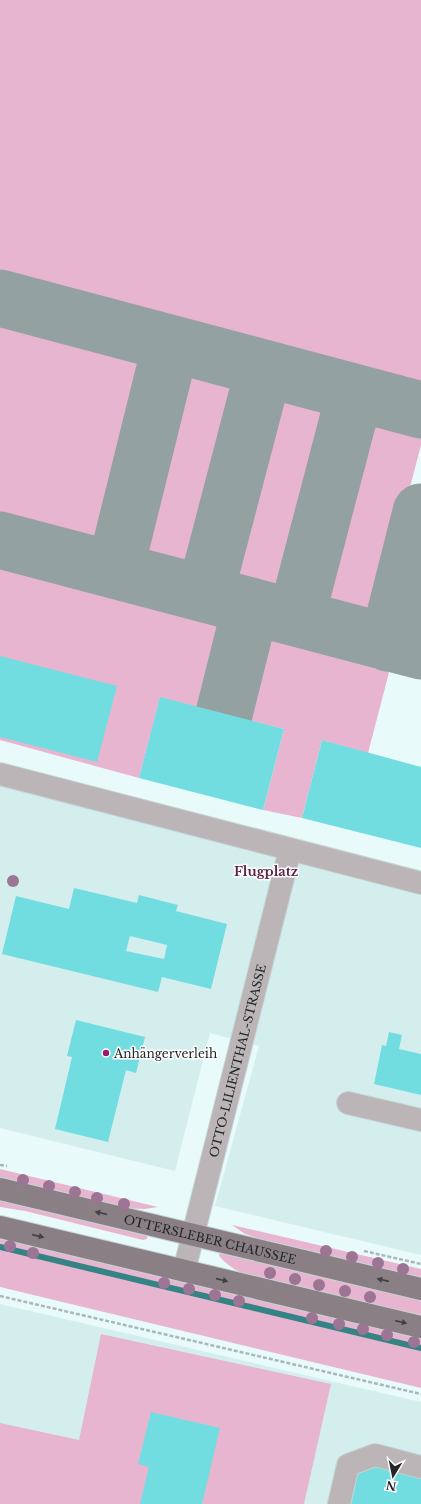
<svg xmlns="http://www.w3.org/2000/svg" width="421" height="1504" font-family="'Libre Baskerville',serif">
<rect width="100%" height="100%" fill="#e9fafa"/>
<path fill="#d4eeee" d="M 0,784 L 421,892 L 421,1255 L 215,1206 L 259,1046 L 210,1033 L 175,1171 L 0,1128 Z
M 0,1304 L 421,1402 L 421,1504 L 0,1504 Z"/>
<path fill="#e8b5d0" d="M 0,0 L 421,0 L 421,385 L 0,274 Z
M 0,323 L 258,391 L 421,436 L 421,445 L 375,622 L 0,523 Z
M 0,556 L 392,661 L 368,753 L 322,740 L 302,818 L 263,810 L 284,729 L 160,698 L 139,778 L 0,740 Z
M 421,573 L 421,635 L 406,631 Z
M 0,1169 L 158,1207 L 145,1209 L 124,1208 L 0,1178 Z
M 0,1200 L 144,1234 L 147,1236 L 147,1239 L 143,1240 L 25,1211 L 0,1207 Z
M 232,1225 L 421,1269 L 421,1277 L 260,1239 L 245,1234 Z
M 0,1239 L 421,1338 L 421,1388 L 0,1287 Z
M 222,1253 L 421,1300 L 421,1316 L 244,1274 C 234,1270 226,1264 219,1256 L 219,1254 Z
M 101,1334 L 331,1384 L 304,1504 L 0,1504 L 0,1423 L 79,1440 Z"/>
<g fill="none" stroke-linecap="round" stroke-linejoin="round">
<path stroke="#348486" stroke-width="6" d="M 0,1247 L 421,1348"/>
<path stroke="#94a1a1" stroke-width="57" d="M 0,298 L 421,410
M 0,540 L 421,651
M 115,570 L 171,344
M 205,594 L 264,369
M 296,618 L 355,393
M 388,643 L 421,512
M 224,714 L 251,606"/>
</g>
<path fill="#72dde0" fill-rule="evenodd" d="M 0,656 L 117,686 L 97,762 L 0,737 Z
M 160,697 L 284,729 L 263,810 L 139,778 Z
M 322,740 L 421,767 L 421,848 L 302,818 Z
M 74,888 L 137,903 L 139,895 L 178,905 L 176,911 L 227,924 L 211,989 L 162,977 L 158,992 L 2,954 L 16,896 L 69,909 ZM 130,936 L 167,945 L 164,959 L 126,951 Z
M 76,1020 L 145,1037 L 136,1073 L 126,1070 L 108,1142 L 55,1129 L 72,1057 L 67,1056 Z
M 389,1032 L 402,1035 L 399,1049 L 421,1054 L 421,1095 L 374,1084 L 382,1045 L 386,1046 Z
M 151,1412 L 220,1428 L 202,1504 L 140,1504 L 149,1467 L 138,1464 Z
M 367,1464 L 421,1478 L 421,1504 L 344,1504 L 351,1475 Z"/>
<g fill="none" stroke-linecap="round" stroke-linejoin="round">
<defs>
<g id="minor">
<path d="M 0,774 L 421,883"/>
<path d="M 348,1103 L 421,1120"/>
<path id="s1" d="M 184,1271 L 290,850"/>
<path d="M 339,1504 L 348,1465 L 375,1455 L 421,1467"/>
</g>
<g id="major">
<path id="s2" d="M 0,1189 L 421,1289"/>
<path d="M 0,1227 L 421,1327"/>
</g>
</defs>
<use href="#minor" stroke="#c5d4d4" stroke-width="24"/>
<use href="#major" stroke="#c5d4d4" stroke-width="24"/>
<path stroke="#abb8b8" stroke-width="2.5" stroke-dasharray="4 2" stroke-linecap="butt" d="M 0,1165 L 7,1166
M 364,1251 L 421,1264
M 0,1296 L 421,1394"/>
<use href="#minor" stroke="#bbb5b8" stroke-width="22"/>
<use href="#major" stroke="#897f84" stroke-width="22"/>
</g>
<g fill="#9c7595">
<circle cx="13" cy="881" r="6"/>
<circle cx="23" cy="1180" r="6"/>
<circle cx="49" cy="1186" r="6"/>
<circle cx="75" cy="1192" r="6"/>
<circle cx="97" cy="1198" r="6"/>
<circle cx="124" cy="1204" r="6"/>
<circle cx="10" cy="1246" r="6"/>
<circle cx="326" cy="1251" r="6"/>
<circle cx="33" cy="1253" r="6"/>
<circle cx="352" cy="1257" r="6"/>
<circle cx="378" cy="1263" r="6"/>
<circle cx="403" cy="1269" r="6"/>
<circle cx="270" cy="1273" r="6"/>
<circle cx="295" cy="1279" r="6"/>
<circle cx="164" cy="1283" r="6"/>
<circle cx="319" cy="1285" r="6"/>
<circle cx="189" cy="1289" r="6"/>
<circle cx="345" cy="1291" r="6"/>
<circle cx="215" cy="1295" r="6"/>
<circle cx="370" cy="1297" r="6"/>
<circle cx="239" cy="1301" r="6"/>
<circle cx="312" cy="1318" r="6"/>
<circle cx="339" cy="1324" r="6"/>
<circle cx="363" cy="1329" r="6"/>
<circle cx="387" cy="1335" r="6"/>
<circle cx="414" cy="1342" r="6"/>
</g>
<defs><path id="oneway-solid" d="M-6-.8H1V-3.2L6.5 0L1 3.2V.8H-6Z"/></defs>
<g fill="#404143">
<use href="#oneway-solid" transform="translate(101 1213) rotate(-167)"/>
<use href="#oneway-solid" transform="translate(38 1236) rotate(13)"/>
<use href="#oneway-solid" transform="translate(222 1280) rotate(13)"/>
<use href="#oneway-solid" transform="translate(383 1280) rotate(-167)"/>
<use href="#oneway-solid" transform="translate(401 1322) rotate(13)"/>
</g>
<circle fill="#991a71" stroke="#fff" stroke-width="1.5" cx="106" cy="1053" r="4"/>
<g text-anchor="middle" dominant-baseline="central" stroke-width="3" stroke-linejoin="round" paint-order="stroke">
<g font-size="12" fill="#212727" stroke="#fff" text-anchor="start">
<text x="114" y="1053">Anhängerverleih</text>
</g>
<g font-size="12" fill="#212727" stroke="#fff">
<text stroke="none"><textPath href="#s1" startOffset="217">OTTO-LILIENTHAL-STRASSE</textPath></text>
<text stroke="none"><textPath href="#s2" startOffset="216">OTTERSLEBER CHAUSSEE</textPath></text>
</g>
<g font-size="13" font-weight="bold" fill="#5c2046" stroke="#fff">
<text x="266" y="871">Flugplatz</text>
</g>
</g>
<g transform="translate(393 1476) rotate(190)" stroke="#ffffff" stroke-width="3" paint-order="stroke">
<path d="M0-3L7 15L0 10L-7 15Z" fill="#212727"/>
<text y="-6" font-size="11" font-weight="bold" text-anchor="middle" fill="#212727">N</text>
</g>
</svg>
